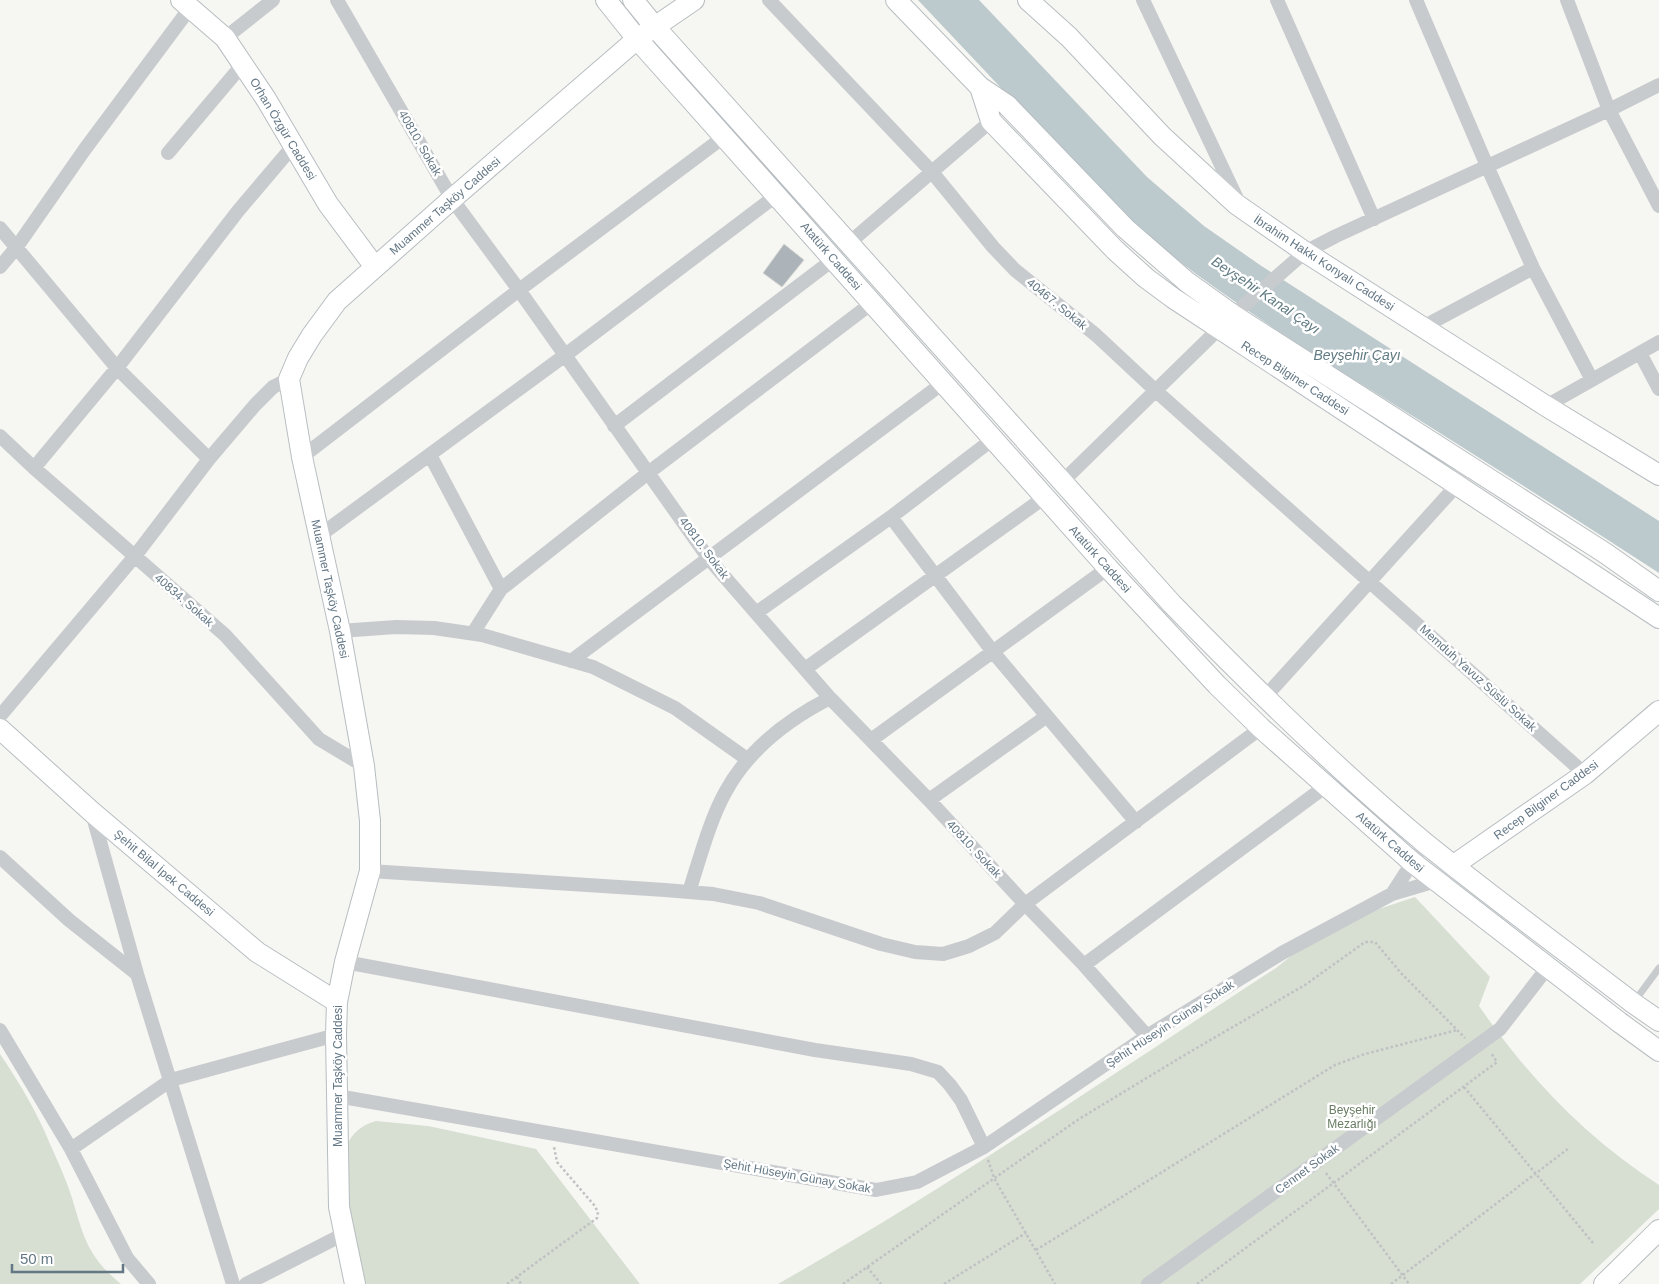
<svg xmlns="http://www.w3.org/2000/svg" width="1659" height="1284" font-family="Helvetica,sans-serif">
<rect width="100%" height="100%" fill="#f6f6f2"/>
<path fill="#d7ded2" d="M 1415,897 L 1490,977 L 1479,1006 C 1528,1077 1586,1138 1659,1185 L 1659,1209 L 1580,1284 L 778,1284 C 949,1187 1111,1075 1276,968 L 1296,952 L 1364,914 Z
M 0,1054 C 19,1082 37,1112 50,1144 C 59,1164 69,1186 75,1208 C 85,1243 92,1260 121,1284 L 0,1284 Z
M 376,1121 L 428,1126 L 536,1149 L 640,1284 L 364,1284 L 347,1209 L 347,1145 C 353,1132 362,1125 376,1121 Z"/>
<path fill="#bcc9cd" d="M 918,0 L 979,0 L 1147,177 L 1204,226 L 1260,265 L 1659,521 L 1659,573 C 1584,524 1508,476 1432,428 C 1331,365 1227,303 1135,226 L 1003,90 Z"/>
<path fill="#acb4b9" stroke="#d7d7d4" d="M 784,244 L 804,260 L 782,287 L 763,273 Z"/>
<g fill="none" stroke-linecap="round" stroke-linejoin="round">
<defs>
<path id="secondary" d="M 181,0 L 225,38 L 266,99 L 328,204 L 375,267
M 606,0 L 637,39 L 1108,568 L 1217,685 L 1261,728 L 1412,862 L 1619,1022 L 1659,1051
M 633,0 L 655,27 L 1172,604 C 1252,686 1337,770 1425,843 C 1493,898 1564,950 1633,1003 L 1659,1021
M 896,0 L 980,87
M 1028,0 L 1069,37 L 1162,136 L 1236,204 L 1305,252 L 1546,406 L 1659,475
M 1659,591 L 1605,553 L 1233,315 L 1187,282 L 1125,228 L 1007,105 L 980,87 L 991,121 L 1115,250 L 1146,278 L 1173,298 L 1659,618
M 0,729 L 92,812 L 257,952 L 337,1002
M 1454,865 L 1585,774 L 1659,711
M 355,1284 L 339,1207 L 336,1035 L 337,1002 L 345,962 L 370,871 L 370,821 L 364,766 L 340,631 L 302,457 L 289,379 L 298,358 L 312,335 L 337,301 L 452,199 L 637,39 L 694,0
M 1604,1284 L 1659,1230"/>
</defs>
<use href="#secondary" stroke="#b7bdc1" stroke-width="22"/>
<path stroke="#bfc1c3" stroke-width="2.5" stroke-dasharray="2.5 2.5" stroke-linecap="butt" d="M 1464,1087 L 1593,1243
M 988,1160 L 994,1178 L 1055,1284
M 1326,1173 L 1409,1284
M 1036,1250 L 1335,1065 L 1365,1054 L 1457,1030
M 867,1267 L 881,1284
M 517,1277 L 521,1284
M 507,1284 L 597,1218 L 598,1212 L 594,1205 L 557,1162 L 554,1147
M 843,1284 L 1079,1119 L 1183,1056 L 1305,985 L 1365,942 L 1375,942 L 1401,973 L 1465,1038
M 944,1284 L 1026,1233
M 1197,1284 L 1497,1062 L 1491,1053
M 1391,1284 L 1569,1148"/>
<path stroke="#c8cbce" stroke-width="7" d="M 1634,1002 L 1659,968"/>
<path stroke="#c8cbce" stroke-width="14" d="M 337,0 L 452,199 L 519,290 L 709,559 L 830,698 L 929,800 L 1025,904 L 1084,965 L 1147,1036
M 769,0 L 932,172 L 993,247 L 1015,270 L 1096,335 L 1156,391 L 1585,774
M 1143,0 L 1239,203
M 1277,0 L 1374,219
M 1416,0 L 1487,166 L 1533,268 L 1592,380
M 1567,0 L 1609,110 L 1659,206
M 225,38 L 273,0
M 168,153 L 243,64
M 0,228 L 117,368 L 209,459
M 849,243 L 991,121
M 0,267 L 16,248 L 85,149 L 190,8
M 1423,327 L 1533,268
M 1640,353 L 1659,389
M 1546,406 L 1659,342
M 614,426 L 834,259
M 0,436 L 34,468 L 225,635 L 319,739 L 364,766
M 430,455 L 501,589
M 302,457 L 519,290 L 725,136
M 34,468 L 117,368 L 238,211 L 294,145
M 1063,481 L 1233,315 L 1305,252 L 1336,236 L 1609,110 L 1659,85
M 891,517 L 993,652 L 1136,822
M 319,536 L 564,356 L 777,195
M 756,613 L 891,517 L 993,439
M 340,631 L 396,627 L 434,628 L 482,635 L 593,667 L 675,708 L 747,759
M 473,633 L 501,589 L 648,473 L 872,303
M 571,661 L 943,383
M 805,669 L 1045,497
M 1265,697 L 1457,485 L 1466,464
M 0,716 L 135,556 L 209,459 L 255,405 L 273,387 L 289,379
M 871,740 L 1108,568
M 929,800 L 1047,716
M 92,813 L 137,974 L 233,1284
M 0,857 L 69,920 L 137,974
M 370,871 L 665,890 L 713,894 L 759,903 L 881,944 L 915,952 L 943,954 L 969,946 L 995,933 L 1025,904 L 1261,728
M 689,892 C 699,861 710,819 726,791 C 749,749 787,720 830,698
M 1392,894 L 1425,843
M 345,962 L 815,1050 L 911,1064 L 938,1072 L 950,1085 L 961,1100 L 984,1147
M 1084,965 L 1326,786
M 0,1030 L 71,1149 L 127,1258 L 149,1284
M 337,1096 L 876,1190 L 917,1182 L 984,1147 L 1147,1036 L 1282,953 L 1392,894 L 1436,881 L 1454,865
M 71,1149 L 171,1080 L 336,1035
M 246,1284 L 344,1234
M 1148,1284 L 1500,1029 L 1548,967"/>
<use href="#secondary" stroke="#fff" stroke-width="20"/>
</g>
<g text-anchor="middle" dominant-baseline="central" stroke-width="5" stroke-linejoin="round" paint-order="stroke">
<g font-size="12" fill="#637785" stroke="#fff">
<text transform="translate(283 129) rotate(59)">Orhan Özgür Caddesi</text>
<text transform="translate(420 143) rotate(60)">40810. Sokak</text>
<text transform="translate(445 206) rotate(-41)">Muammer Taşköy Caddesi</text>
<text transform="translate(831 256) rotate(49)">Atatürk Caddesi</text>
<text transform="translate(1324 263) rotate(33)">İbrahim Hakkı Konyalı Caddesi</text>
<text transform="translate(1057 304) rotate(39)">40467. Sokak</text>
<text transform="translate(1295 378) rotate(33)">Recep Bilginer Caddesi</text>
<text transform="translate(704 548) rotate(53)">40810. Sokak</text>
<text transform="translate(1100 559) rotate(48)">Atatürk Caddesi</text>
<text transform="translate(330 589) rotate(78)">Muammer Taşköy Caddesi</text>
<text transform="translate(184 600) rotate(41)">40834. Sokak</text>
<text transform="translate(1478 678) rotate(42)">Memduh Yavuz Süslü Sokak</text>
<text transform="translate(1546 800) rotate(-36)">Recep Bilginer Caddesi</text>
<text transform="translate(1390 842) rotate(41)">Atatürk Caddesi</text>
<text transform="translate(974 849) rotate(47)">40810. Sokak</text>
<text transform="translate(164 873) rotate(40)">Şehit Bilal İpek Caddesi</text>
<text transform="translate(1170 1024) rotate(-33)">Şehit Hüseyin Günay Sokak</text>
<text transform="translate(338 1076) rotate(-90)">Muammer Taşköy Caddesi</text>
<text transform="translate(1307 1169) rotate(-36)">Cennet Sokak</text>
<text transform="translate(797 1176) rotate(10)">Şehit Hüseyin Günay Sokak</text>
</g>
<g font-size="12" fill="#687c62" stroke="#fff">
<text x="1352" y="1110">Beyşehir<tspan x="1352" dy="14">Mezarlığı</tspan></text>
</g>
<g font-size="14" font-style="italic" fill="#5f7a82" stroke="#fff">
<text transform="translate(1266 295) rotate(34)">Beyşehir Kanal Çayı</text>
<text x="1357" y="355">Beyşehir Çayı</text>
</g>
</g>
<path d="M12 1264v8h111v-8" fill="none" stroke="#637785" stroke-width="2.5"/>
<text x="20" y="1264" font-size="15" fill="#637785" stroke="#ffffff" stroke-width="4" paint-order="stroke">50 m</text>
</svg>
